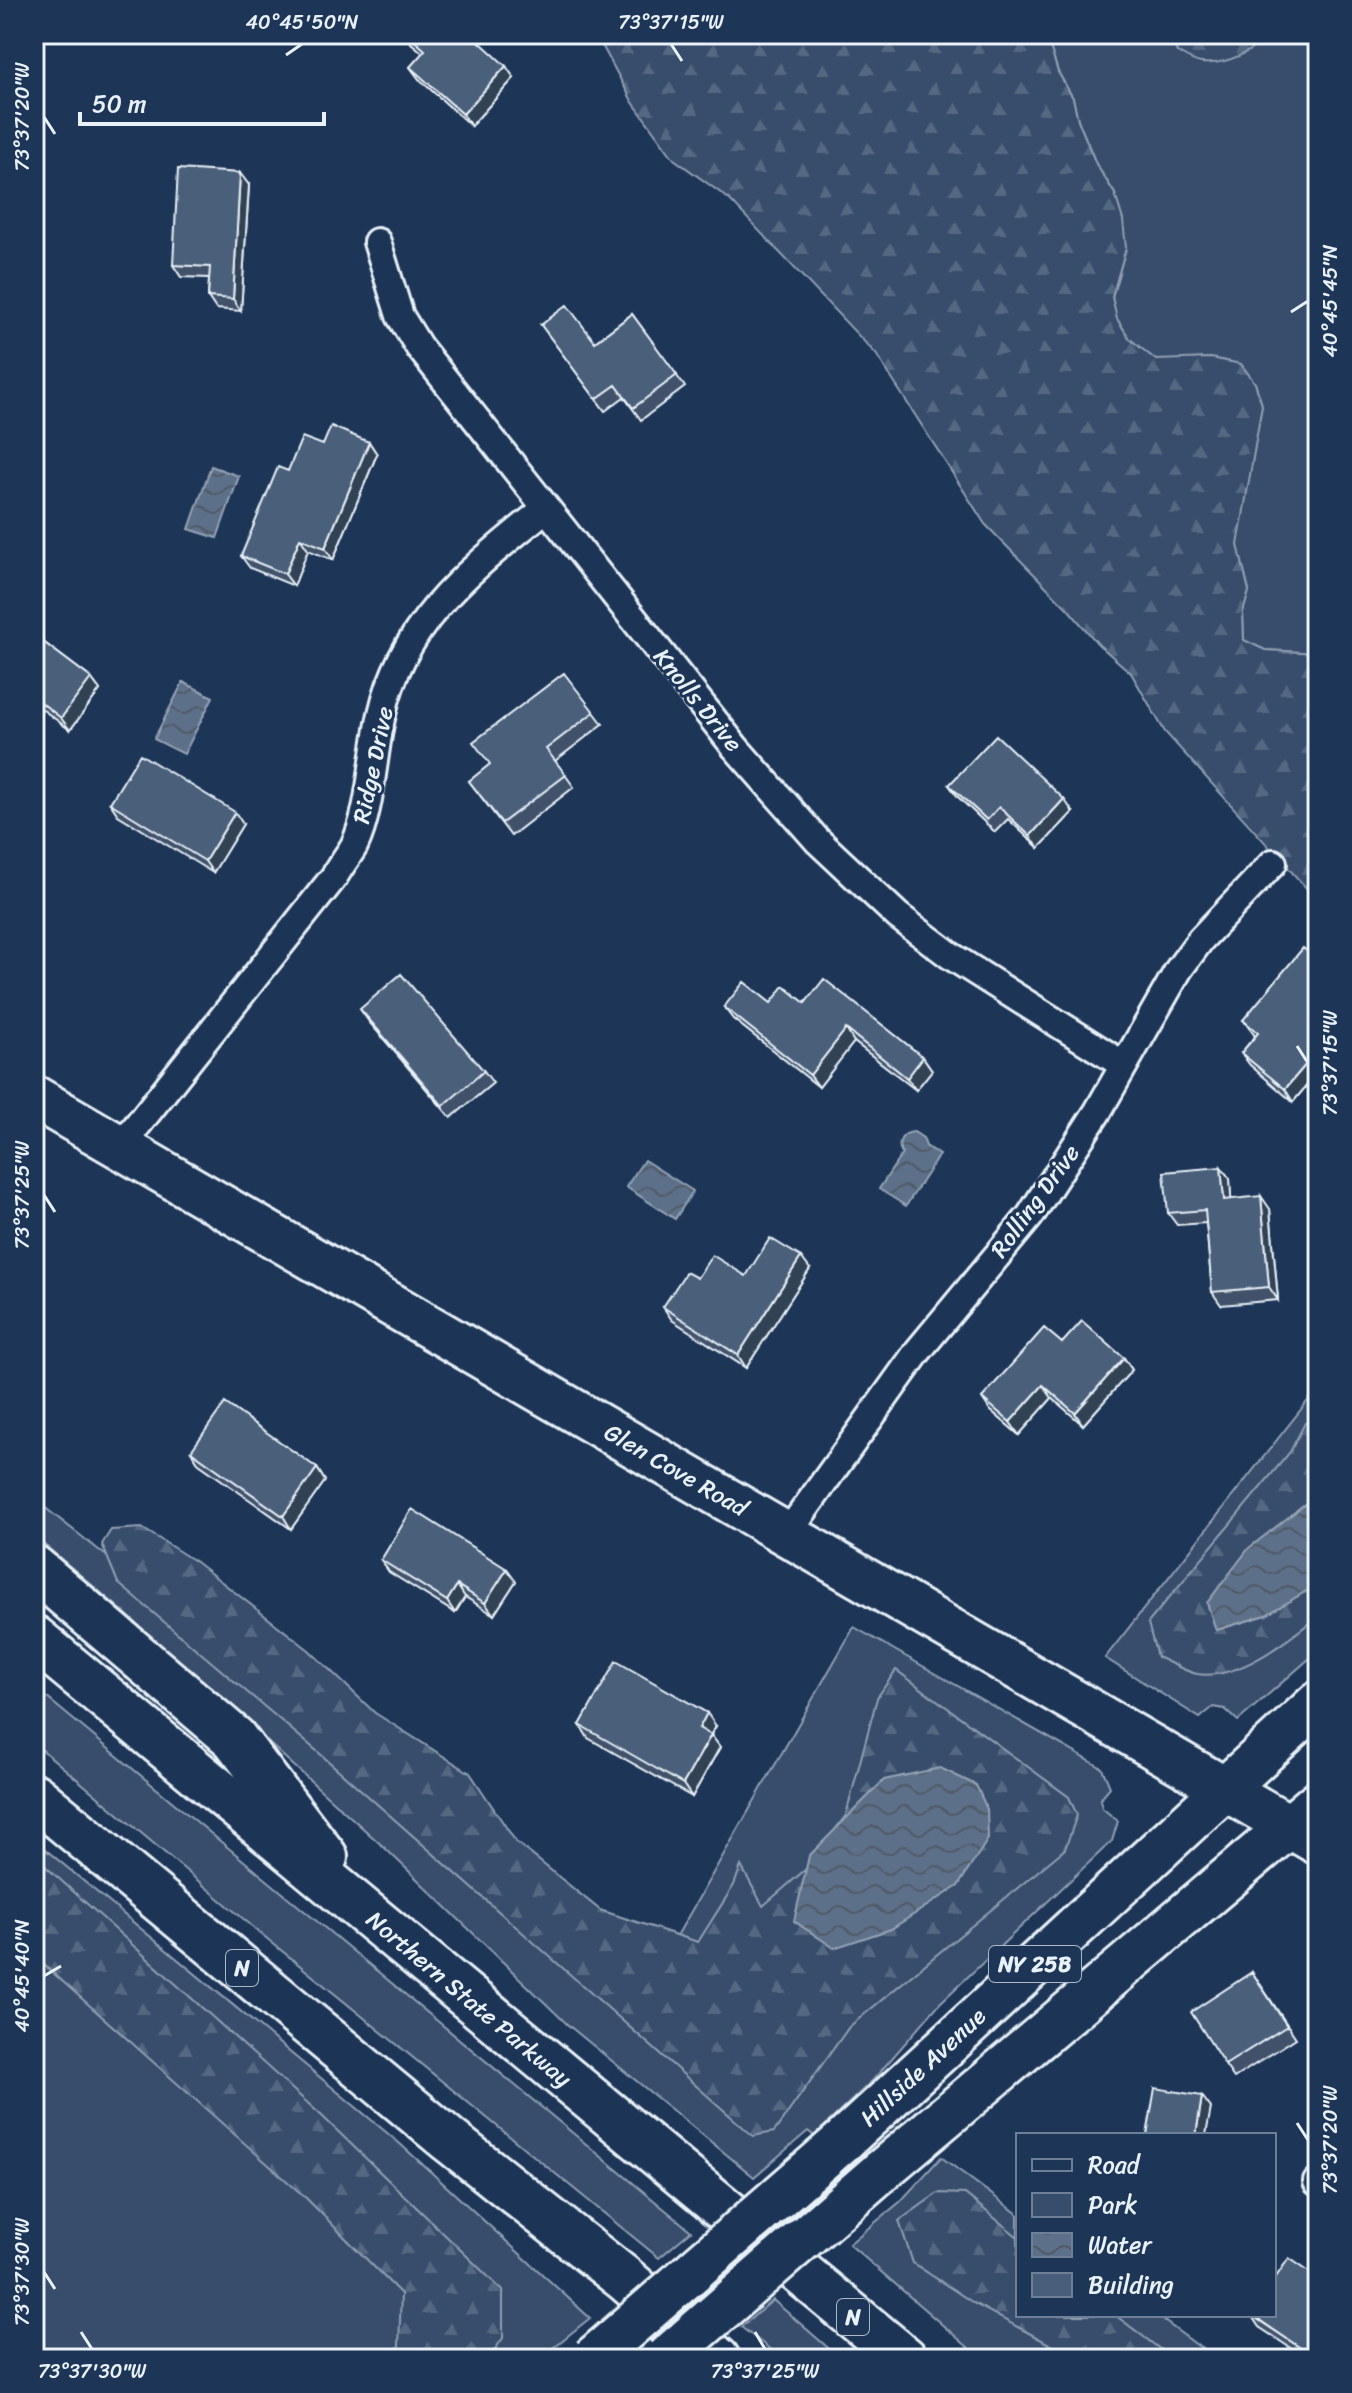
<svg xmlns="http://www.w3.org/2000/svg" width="1352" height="2393" font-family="Sriracha,sans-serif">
<defs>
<pattern id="forest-firs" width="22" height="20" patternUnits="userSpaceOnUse" patternTransform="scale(2)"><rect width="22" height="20" fill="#374d6c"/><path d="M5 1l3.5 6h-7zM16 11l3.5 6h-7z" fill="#546782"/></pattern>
<pattern id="water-waves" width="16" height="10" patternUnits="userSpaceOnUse" patternTransform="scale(2)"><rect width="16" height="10" fill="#5d7089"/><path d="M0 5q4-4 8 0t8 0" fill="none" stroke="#505a66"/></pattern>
</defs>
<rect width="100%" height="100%" fill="#1d3557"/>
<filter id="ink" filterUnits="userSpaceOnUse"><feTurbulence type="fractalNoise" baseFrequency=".0125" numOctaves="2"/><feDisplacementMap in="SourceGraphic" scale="16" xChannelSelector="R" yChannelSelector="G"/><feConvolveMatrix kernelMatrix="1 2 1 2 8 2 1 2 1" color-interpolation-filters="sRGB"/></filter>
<g filter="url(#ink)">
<path fill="#374d6c" stroke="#909fb2" stroke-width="2" d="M 1046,34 L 1171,34 L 1177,52 L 1261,44 L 1272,34 L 1318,34 L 1318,653 L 1265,650 L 1244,641 L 1243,612 L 1249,591 L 1237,545 L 1262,405 L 1255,383 L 1211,358 L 1156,361 L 1130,339 L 1117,319 L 1112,297 L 1126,248 L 1115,194 L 1096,164 L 1078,120 L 1073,98 L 1058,72 Z
M 1314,1393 L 1318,1395 L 1318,1651 L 1238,1721 L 1225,1709 L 1213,1707 L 1200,1718 L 1105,1658 Z
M 34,1499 L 650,1983 L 854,1627 L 1102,1768 L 1110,1787 L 1100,1799 L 1102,1808 L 1118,1821 L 1112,1841 L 940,2003 L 873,2080 L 814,2136 L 808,2131 L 754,2177 L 568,2025 L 387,1850 L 125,1613 L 34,1536 Z
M 34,1687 L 691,2231 L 659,2258 L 271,1942 L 34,1743 Z
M 34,1840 L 398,2142 L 590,2318 L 539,2359 L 34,2359 Z
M 941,2157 L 1018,2214 L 1018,2315 L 1156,2315 L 1216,2359 L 985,2359 L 969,2348 L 849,2244 L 900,2202 Z
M 773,2300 L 841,2359 L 783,2359 L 741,2327 Z"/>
<path fill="url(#forest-firs)" stroke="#909fb2" stroke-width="2" d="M 596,34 L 1046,34 L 1058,72 L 1073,98 L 1078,120 L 1096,164 L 1115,194 L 1123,220 L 1126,248 L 1112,297 L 1117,319 L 1130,339 L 1156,360 L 1211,358 L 1241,364 L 1255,383 L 1262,405 L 1238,545 L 1249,591 L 1243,612 L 1244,640 L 1265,650 L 1318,653 L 1318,901 L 1165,732 L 1131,673 L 1098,644 L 1068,609 L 985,524 L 876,354 L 729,199 L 674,159 L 632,101 Z
M 1171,34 L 1272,34 C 1254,50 1227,66 1201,63 C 1193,62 1184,56 1177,52 Z
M 1305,1423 L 1318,1425 L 1318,1494 L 1298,1509 L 1207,1603 L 1217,1630 L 1266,1615 L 1318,1584 L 1318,1616 C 1287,1641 1238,1681 1197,1674 C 1184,1671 1169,1662 1157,1657 L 1148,1623 L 1290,1452 Z
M 142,1528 L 196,1562 L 309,1650 L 375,1713 L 470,1773 L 516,1842 L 600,1910 L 698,1942 L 734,1885 L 741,1866 L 763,1906 L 806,1869 L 846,1815 L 877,1698 L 896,1670 L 1069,1797 L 1077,1815 L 1065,1849 L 849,2027 L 774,2132 L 753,2136 L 318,1752 L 118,1583 L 102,1544 L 111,1530 Z
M 34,1856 L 322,2116 L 503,2291 L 503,2338 L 488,2359 L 386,2359 L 399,2346 L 401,2294 L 306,2198 L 34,1956 Z
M 938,2193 L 965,2194 L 1018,2237 L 1018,2315 L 1115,2315 L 1173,2359 L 1077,2359 L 975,2304 L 913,2263 L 899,2221 Z"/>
<path fill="url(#water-waves)" stroke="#95a4b5" stroke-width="2" d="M 211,466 L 239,476 L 217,538 L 189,529 Z
M 183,682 L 213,697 L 184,754 L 154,739 Z
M 914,1132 L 923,1138 L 926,1146 L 939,1155 L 906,1206 L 879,1189 L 902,1154 C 896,1143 901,1133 914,1132 Z
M 644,1160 L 693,1191 L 675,1219 L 626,1187 Z
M 1318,1494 L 1318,1584 L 1266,1615 L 1216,1630 L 1207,1603 L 1249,1548 Z
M 940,1768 L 976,1785 L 987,1809 L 988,1839 L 958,1886 L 891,1929 L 834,1948 L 794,1921 L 809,1856 L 884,1780 Z"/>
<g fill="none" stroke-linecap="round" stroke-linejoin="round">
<defs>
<path id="minor" d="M 377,242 L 400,316 L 419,347 L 735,747 L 817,840 L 898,916 L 951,956 L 1122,1064
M 120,1147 L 334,877 C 340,866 348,856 354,846 C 371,812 373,752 382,714 C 403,618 475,567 546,508
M 787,1534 L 918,1351 L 1030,1216 L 1098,1111 L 1179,969 L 1201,939 L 1273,863
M 1317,2182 L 1318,2182"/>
<path id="primary" d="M 34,1097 L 1318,1843
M 844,2140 L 1318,1703
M 879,2173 L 1318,1802"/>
<path id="motorway" d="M 34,1568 L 234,1738 L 325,1857
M 34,1638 L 905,2359
M 34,1796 L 449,2140 L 625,2279 L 717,2359"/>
</defs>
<use href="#minor" stroke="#e8f1f8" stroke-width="32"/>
<use href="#primary" stroke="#e8f1f8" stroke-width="48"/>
<use href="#motorway" stroke="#e8f1f8" stroke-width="50"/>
<use href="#minor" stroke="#1d3557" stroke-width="26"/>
<use href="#primary" stroke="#1d3557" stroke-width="42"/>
<use href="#motorway" stroke="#1d3557" stroke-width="44"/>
<defs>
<path id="primary-bridge" d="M 592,2359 L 844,2140
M 665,2359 L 879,2173"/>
</defs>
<use href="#primary-bridge" stroke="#e8f1f8" stroke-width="48" stroke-linecap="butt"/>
<use href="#primary-bridge" stroke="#1d3557" stroke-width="42"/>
</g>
<path fill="#3f5169" stroke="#e8f1f8" stroke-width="2" d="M 405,34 L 471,34 L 514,78 L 471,126 L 419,79 L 410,67 L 423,53 L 410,42 Z
M 249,185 L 241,311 L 216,309 L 208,297 L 209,278 L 181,277 L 173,265 Z
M 632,314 L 685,387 L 641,420 L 624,397 L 605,411 L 541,325 L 595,342 Z
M 369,442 L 377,454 L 333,560 L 308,550 L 294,586 L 250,568 L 241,556 L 288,471 L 323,445 Z
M 34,635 L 91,678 L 100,690 L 70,730 L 34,703 Z
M 594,712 L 603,724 L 555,761 L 574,787 L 511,836 L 469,781 Z
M 949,785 L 1073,812 L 1039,848 L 1008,819 L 995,832 L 958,797 Z
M 110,803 L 243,824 L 213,873 L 118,815 Z
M 1318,960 L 1318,1072 L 1293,1102 L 1250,1065 L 1241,1053 L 1255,1036 L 1243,1020 Z
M 771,1003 L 805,1003 L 923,1057 L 932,1070 L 916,1090 L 854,1042 L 819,1087 L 733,1019 L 724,1007 Z
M 360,1009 L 484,1071 L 493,1083 L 451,1118 L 369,1022 Z
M 1221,1167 L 1230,1179 L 1231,1199 L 1270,1209 L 1278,1300 L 1221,1305 L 1212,1292 L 1206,1223 L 1177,1225 L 1168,1213 Z
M 810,1269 L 746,1368 L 672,1320 L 663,1307 L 697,1278 L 746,1276 Z
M 1062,1343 L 1124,1358 L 1132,1370 L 1083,1425 L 1052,1398 L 1019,1435 L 990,1410 L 982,1398 Z
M 191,1451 L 317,1468 L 325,1481 L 291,1529 L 199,1464 Z
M 381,1560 L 507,1569 L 516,1581 L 494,1615 L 465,1597 L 455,1613 L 389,1572 Z
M 580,1725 L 716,1726 L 711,1735 L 720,1747 L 692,1797 L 588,1738 Z
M 1252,1972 L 1296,2038 L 1234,2078 L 1225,2065 Z
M 1251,2315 L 1318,2359 L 1307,2359 L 1259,2327 Z"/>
<path fill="#334255" stroke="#e8f1f8" stroke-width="2" d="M 506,66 L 514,78 L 471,126 L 463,114 Z
M 240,173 L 249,185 L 241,311 L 233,299 Z
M 369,442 L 377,454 L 333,560 L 325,548 Z
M 300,538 L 308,550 L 294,586 L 285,574 Z
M 91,678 L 100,690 L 70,730 L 61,718 Z
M 1064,799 L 1073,812 L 1039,848 L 1030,836 Z
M 235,812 L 243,824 L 213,873 L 205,861 Z
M 846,1029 L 854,1042 L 819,1087 L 810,1075 Z
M 1318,1050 L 1318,1072 L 1293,1102 L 1285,1089 Z
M 923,1057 L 932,1070 L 916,1090 L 907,1078 Z
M 1221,1167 L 1230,1179 L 1232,1212 L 1224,1200 Z
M 1261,1196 L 1270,1209 L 1278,1300 L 1269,1287 Z
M 801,1257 L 810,1269 L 746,1368 L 738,1355 Z
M 1124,1358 L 1132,1370 L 1083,1425 L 1075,1413 Z
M 1043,1385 L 1052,1398 L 1019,1435 L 1010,1422 Z
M 317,1468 L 325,1481 L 291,1529 L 283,1516 Z
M 507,1569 L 516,1581 L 494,1615 L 485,1603 Z
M 457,1585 L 465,1597 L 455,1613 L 447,1601 Z
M 707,1713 L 716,1726 L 707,1740 L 699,1728 Z
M 711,1735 L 720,1747 L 692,1797 L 683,1784 Z
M 1202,2096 L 1211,2108 L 1206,2135 L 1196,2135 Z
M 1318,2339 L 1318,2359 L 1312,2359 L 1308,2353 Z"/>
<path fill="#495e7a" stroke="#e8f1f8" stroke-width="2" d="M 407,34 L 471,34 L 506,66 L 463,114 L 410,67 L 425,50 Z
M 178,169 L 240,173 L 233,299 L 208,297 L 210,267 L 173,265 Z
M 567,305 L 595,342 L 632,314 L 677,375 L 633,408 L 616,385 L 596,399 L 541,325 Z
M 331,426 L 369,442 L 325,548 L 300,538 L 285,574 L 241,556 L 278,467 L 288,471 L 302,437 L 323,445 Z
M 34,635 L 91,678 L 61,718 L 34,697 Z
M 564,673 L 594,712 L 546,749 L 566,775 L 502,823 L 469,781 L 490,764 L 473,742 Z
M 996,735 L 1064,799 L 1030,836 L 999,807 L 987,820 L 949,785 Z
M 140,754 L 235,812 L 205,861 L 110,803 Z
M 1303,948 L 1318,960 L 1318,1050 L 1285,1089 L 1241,1053 L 1258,1033 L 1243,1020 Z
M 401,974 L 484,1071 L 443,1106 L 360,1009 Z
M 824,979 L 923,1057 L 907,1078 L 846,1029 L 810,1075 L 724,1007 L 744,982 L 771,1003 L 784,986 L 805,1003 Z
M 1221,1167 L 1224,1200 L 1261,1196 L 1269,1287 L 1212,1292 L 1205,1210 L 1168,1213 L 1164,1172 Z
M 770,1238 L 801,1257 L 738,1355 L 663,1307 L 686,1272 L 697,1278 L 712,1255 L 746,1276 Z
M 1082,1321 L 1124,1358 L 1075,1413 L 1043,1385 L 1010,1422 L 982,1398 L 1044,1328 L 1062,1343 Z
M 225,1403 L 317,1468 L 283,1516 L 191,1451 Z
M 412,1509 L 507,1569 L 485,1603 L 457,1585 L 447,1601 L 381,1560 Z
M 616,1661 L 707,1713 L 699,1728 L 711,1735 L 683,1784 L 580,1725 Z
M 1252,1972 L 1287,2026 L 1225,2065 L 1191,2012 Z
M 1316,1975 L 1318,1975 L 1318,2037 L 1314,2037 Z
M 1155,2088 L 1202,2096 L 1196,2135 L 1147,2135 Z
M 1289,2258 L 1318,2278 L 1318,2339 L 1308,2353 L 1252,2315 L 1274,2315 L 1274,2280 Z"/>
</g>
<path fill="none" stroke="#e8f1f8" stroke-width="3" d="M 671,44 L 682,61M 286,55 L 302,44M 44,117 L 55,134M 1291,312 L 1308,301M 1297,1046 L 1308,1063M 44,1195 L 55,1212M 44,1976 L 61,1966M 1297,2123 L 1308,2140M 44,2272 L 55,2289M 81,2332 L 92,2349M 755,2332 L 765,2349"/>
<g text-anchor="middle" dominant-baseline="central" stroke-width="6" stroke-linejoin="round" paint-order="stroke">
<g fill="#1d3557" stroke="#abb9c8" stroke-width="2">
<rect x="989" y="1946" width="92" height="36" rx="6"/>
<rect x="226" y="1950" width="32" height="36" rx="6"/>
<rect x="837" y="2299" width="32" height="36" rx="6"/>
</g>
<g font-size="22" font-weight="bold" fill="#e8f1f8">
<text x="1035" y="1964">NY 25B</text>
<text x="242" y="1968">N</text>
<text x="853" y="2317">N</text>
</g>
<g font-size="24" fill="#e8f1f8" stroke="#1d3557">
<text transform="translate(698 700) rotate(51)">Knolls Drive</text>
<text transform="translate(373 765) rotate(-78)">Ridge Drive</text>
<text transform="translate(1035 1201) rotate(-54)">Rolling Drive</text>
<text transform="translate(676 1470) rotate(30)">Glen Cove Road</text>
<text transform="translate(469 1999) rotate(40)">Northern State Parkway</text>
<text transform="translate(923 2067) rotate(-43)">Hillside Avenue</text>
</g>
</g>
<rect width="1352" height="2393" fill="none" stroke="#1d3557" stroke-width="88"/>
<rect x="1016" y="2133" width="260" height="184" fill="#1d3557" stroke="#6e8097" stroke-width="2"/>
<rect x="1032" y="2159" width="40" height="12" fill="#1d3557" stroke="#6e8097" stroke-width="2"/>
<text x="1088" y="2173" font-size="24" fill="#e8f1f8">Road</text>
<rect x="1032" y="2193" width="40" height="24" fill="#374d6c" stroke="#6e8097" stroke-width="2"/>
<text x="1088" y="2213" font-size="24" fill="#e8f1f8">Park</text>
<rect x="1032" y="2233" width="40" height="24" fill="url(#water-waves)" stroke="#6e8097" stroke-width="2"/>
<text x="1088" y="2253" font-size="24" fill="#e8f1f8">Water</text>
<rect x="1032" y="2273" width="40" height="24" fill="#495e7a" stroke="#6e8097" stroke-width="2"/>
<text x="1088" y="2293" font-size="24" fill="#e8f1f8">Building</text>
<path d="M80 112v12h244v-12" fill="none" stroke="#e8f1f8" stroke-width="4"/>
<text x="92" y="112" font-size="24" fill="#e8f1f8" stroke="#1d3557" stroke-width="6" paint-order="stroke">50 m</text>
<rect x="44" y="44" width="1264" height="2305" fill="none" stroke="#e8f1f8" stroke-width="3"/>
<g font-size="20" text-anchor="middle" fill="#e8f1f8">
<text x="302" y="29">40°45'50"N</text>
<text x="671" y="29">73°37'15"W</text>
<text transform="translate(22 117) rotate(-90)" y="7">73°37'20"W</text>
<text transform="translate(1330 301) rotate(-90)" y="7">40°45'45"N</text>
<text transform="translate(1330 1063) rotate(-90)" y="7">73°37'15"W</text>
<text transform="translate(22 1195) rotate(-90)" y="7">73°37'25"W</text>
<text transform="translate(22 1976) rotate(-90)" y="7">40°45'40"N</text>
<text transform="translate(1330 2140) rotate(-90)" y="7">73°37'20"W</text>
<text transform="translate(22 2272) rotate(-90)" y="7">73°37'30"W</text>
<text x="92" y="2378">73°37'30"W</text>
<text x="765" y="2378">73°37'25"W</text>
</g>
</svg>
